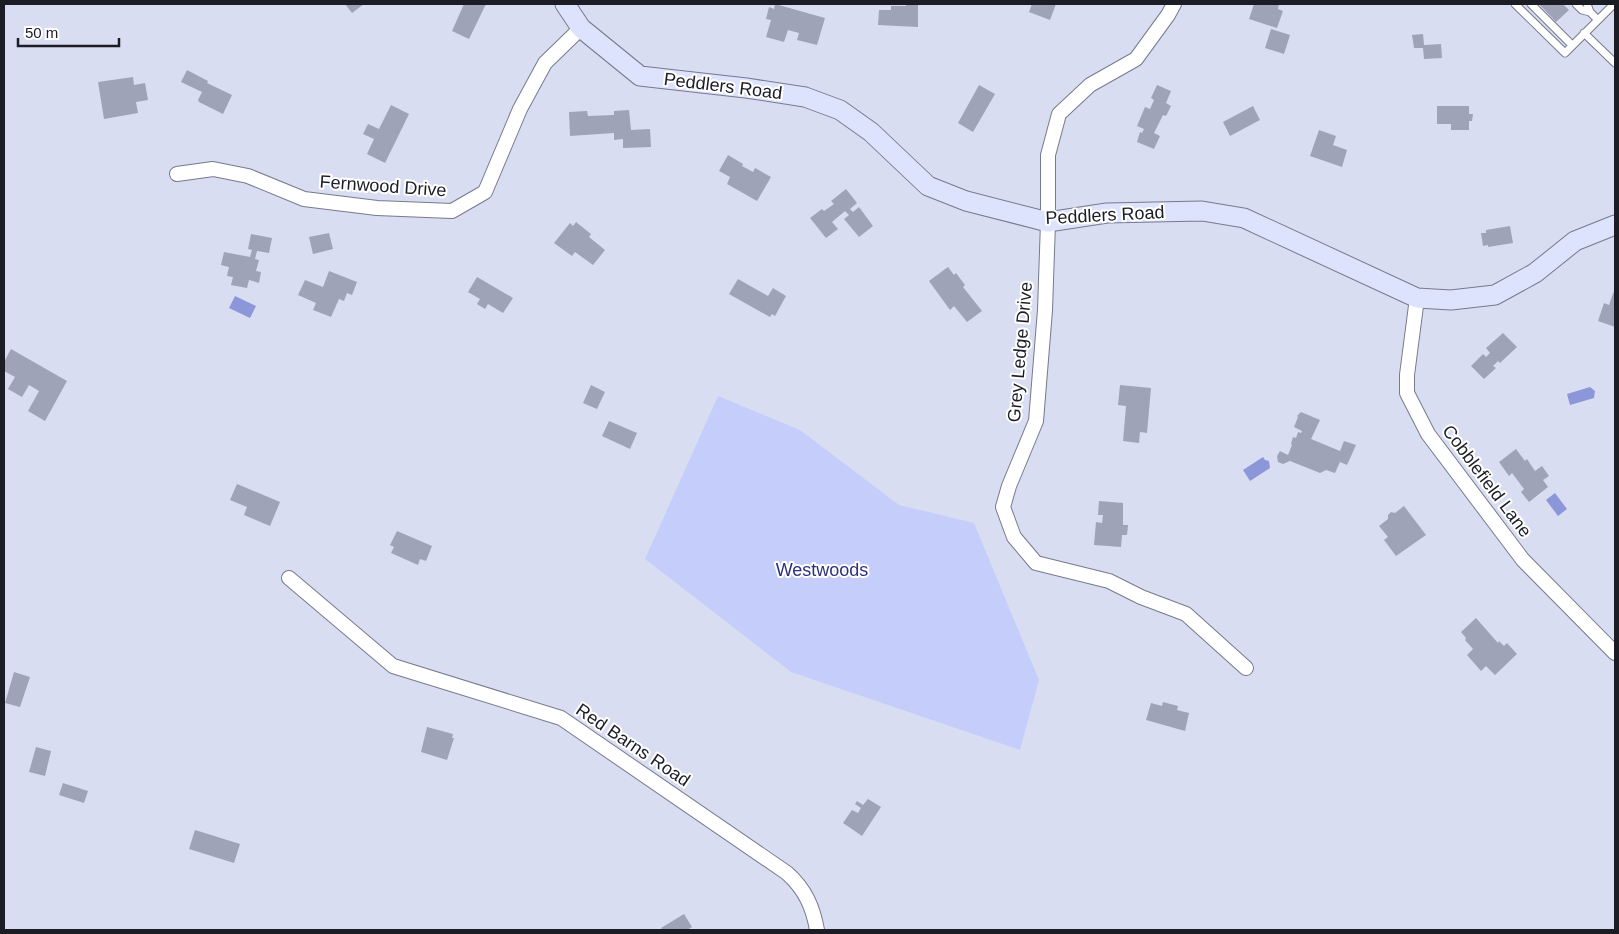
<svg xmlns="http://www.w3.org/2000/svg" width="1619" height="934" font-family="Arial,sans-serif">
<rect width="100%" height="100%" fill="#d9ddf2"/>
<path fill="#c5cefa" d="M 718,396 L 800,430 L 899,505 L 974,523 L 1039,680 L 1020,750 L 791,672 L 645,559 Z"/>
<path fill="#8c97d9" d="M 235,296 L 256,306 L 250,318 L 229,308 Z
M 1590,387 L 1595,391 L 1594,398 L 1570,405 L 1567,394 Z
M 1263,457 L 1265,460 L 1269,461 L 1270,468 L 1250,481 L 1243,470 Z
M 1555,493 L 1567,509 L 1558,516 L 1546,500 Z"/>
<path fill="#9fa3b7" d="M 345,4 L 364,4 L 352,13 Z
M 464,4 L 486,4 L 469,39 L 452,31 Z
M 775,4 L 825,18 L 817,45 L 797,40 L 799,33 L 788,30 L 784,42 L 766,37 L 771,20 L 766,19 L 769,7 L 774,9 Z
M 906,4 L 918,4 L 918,27 L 878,25 L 879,10 L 891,10 L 891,6 L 906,6 Z
M 1032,4 L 1056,4 L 1050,20 L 1029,12 Z
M 1254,4 L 1279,4 L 1278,9 L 1283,11 L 1277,28 L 1249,19 Z
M 1539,4 L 1563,4 L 1569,10 L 1556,22 Z
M 1271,29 L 1290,35 L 1284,54 L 1265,48 Z
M 1423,34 L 1424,45 L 1441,44 L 1442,58 L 1424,59 L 1423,48 L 1414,48 L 1412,35 Z
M 187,70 L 208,81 L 207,83 L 232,95 L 223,114 L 199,102 L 198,100 L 202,92 L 181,82 Z
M 133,77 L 134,85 L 145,83 L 148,100 L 136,102 L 138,113 L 104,119 L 98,82 Z
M 979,85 L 995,94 L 973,132 L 958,123 Z
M 1157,85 L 1171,91 L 1166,103 L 1171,106 L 1166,116 L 1163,115 L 1154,133 L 1160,136 L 1154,149 L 1137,142 L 1140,132 L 1142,133 L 1144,129 L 1137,126 L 1145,107 L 1150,109 L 1154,100 L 1151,98 Z
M 391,105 L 409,114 L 385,163 L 367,154 L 374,139 L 363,134 L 368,124 L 379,129 Z
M 1253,106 L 1260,120 L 1230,136 L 1223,122 Z
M 1437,106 L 1469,106 L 1469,114 L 1473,114 L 1472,121 L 1469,121 L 1469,130 L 1451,130 L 1451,124 L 1437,124 Z
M 629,110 L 631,130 L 650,129 L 651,147 L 623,148 L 623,139 L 614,140 L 614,133 L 570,136 L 569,112 L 587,111 L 588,116 L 614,115 L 614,111 Z
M 1319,130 L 1336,136 L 1333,145 L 1347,150 L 1342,167 L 1310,156 Z
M 728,155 L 743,164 L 742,166 L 753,172 L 755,168 L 771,177 L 757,201 L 727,184 L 730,177 L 719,171 Z
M 846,189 L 857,203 L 850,209 L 853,212 L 859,207 L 873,226 L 859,237 L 844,219 L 849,215 L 845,211 L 832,222 L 838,229 L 826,238 L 810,218 L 822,209 L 824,211 L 834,204 L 831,201 Z
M 576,222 L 591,234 L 589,237 L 605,250 L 593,265 L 575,252 L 572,256 L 554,243 L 570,223 L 573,226 Z
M 1510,226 L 1513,243 L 1488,247 L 1488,245 L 1483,246 L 1481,233 L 1486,233 L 1486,230 Z
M 329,233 L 333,249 L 313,254 L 309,237 Z
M 251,234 L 272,238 L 269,253 L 257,251 L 255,259 L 259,260 L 256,271 L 261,272 L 259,283 L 249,280 L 247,288 L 231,285 L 233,277 L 227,276 L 229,267 L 221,265 L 224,252 L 250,257 L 252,250 L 248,249 Z
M 948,267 L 954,275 L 956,273 L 965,285 L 963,287 L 982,311 L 967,322 L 954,306 L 950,310 L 929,281 Z
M 329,271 L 357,282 L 352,295 L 347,293 L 344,301 L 339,299 L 331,317 L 313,310 L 316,303 L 298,295 L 305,280 L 323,287 Z
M 477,277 L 513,298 L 503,313 L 488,304 L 485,309 L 477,304 L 480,299 L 468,292 Z
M 738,279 L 768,296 L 773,288 L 786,296 L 775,316 L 772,314 L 770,317 L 729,294 Z
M 1615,288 L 1615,327 L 1598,321 L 1604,303 L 1609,305 Z
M 1503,333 L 1517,347 L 1500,363 L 1498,361 L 1493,366 L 1496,368 L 1484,379 L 1471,366 L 1483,354 L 1486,357 L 1490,353 L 1486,348 Z
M 11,349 L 67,381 L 45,421 L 28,411 L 39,391 L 29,385 L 22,397 L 8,389 L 15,377 L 4,371 L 4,362 Z
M 591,385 L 605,392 L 597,409 L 583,403 Z
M 1120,385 L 1151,388 L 1147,433 L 1140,432 L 1139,443 L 1123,441 L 1126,406 L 1118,405 Z
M 1301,412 L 1320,420 L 1311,439 L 1340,451 L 1344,441 L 1356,445 L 1347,465 L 1340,462 L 1335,473 L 1326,470 L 1320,473 L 1290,461 L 1283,464 L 1278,462 L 1277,456 L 1280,451 L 1288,455 L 1292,445 L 1291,444 L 1293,437 L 1296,438 L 1298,432 L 1301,433 L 1302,431 L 1294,427 L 1298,417 L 1297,416 Z
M 609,421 L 637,433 L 630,449 L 602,436 Z
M 1516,449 L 1525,461 L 1527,459 L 1535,471 L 1542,466 L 1549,476 L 1543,480 L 1548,487 L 1529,502 L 1521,492 L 1524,489 L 1512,473 L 1509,476 L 1499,462 Z
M 237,484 L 280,502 L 270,526 L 244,515 L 247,507 L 230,500 Z
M 1099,501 L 1123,503 L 1123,525 L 1128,525 L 1127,535 L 1122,535 L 1121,547 L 1094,545 L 1096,522 L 1102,523 L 1103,515 L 1098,515 Z
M 1404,506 L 1426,535 L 1396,556 L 1384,540 L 1388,537 L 1379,526 L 1388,519 L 1388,515 L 1391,512 L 1395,513 Z
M 397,531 L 432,546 L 426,561 L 420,559 L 418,565 L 391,553 L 394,547 L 390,545 Z
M 1476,618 L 1498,643 L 1499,641 L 1504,646 L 1507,643 L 1517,654 L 1495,675 L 1486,666 L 1481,671 L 1467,655 L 1473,649 L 1465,640 L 1466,638 L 1461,632 Z
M 14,672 L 30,677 L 20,707 L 5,703 Z
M 1163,702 L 1178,706 L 1177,710 L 1189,713 L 1185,731 L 1146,720 L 1151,703 L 1162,706 Z
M 427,727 L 453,734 L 452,738 L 454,738 L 447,760 L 421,752 Z
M 36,747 L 51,751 L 45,776 L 29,772 Z
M 63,783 L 88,791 L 84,803 L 59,795 Z
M 868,799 L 881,807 L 862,836 L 843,823 L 852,810 L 858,813 L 861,808 L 855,804 L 857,801 L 863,805 Z
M 195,830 L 240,844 L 234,863 L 189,849 Z
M 684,914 L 692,927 L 687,930 L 663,930 L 661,928 Z"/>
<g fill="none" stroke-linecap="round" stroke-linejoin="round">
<defs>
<path id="lane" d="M 1515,4 L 1565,53 L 1614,4
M 1531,4 L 1572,45
M 1576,4 L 1582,10 L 1590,12
M 1587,4 L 1590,12 L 1598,20
M 1584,33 L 1615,63"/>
<path id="street" d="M 1174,4 L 1168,15 L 1136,59 L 1090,85 L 1059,114 L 1048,155 L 1048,222 L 1045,310 L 1036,421 L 1009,486 L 1003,507 L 1014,537 L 1036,563 L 1109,581 L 1141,597 L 1186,614 L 1246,668
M 177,174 L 213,169 L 248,176 L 304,199 L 377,208 L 452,211 L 485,192 L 520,109 L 545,63 L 581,28
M 1417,298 L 1407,375 L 1407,393 L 1428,434 L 1523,560 L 1615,653
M 289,578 L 393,666 L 561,718 L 787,873 C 805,889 813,907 817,930"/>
<path id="secondary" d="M 565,4 L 581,28 L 640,76 L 746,88 L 805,97 L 840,110 L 871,132 L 928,186 L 966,201 L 1048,222 L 1107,213 L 1202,211 L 1244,218 L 1417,298 L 1451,300 L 1495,295 L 1535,273 L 1575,241 L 1615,225"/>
</defs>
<use href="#lane" stroke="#767a8d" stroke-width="9"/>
<use href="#street" stroke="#767a8d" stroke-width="16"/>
<use href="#secondary" stroke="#767a8d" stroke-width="21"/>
<use href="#lane" stroke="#fff" stroke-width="7"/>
<use href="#street" stroke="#fff" stroke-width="14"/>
<use href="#secondary" stroke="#dde2fd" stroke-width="19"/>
</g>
<g text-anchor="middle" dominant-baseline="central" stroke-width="4" stroke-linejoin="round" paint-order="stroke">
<g font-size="18" fill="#1b1c24" stroke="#fff">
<text transform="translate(723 86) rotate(7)">Peddlers Road</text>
<text transform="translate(383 186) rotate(4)">Fernwood Drive</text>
<text transform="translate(1105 215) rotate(-3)">Peddlers Road</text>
<text transform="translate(1020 352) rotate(-85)">Grey Ledge Drive</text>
<text transform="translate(1487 481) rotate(53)">Cobblefield Lane</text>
<text transform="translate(633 745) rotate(34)">Red Barns Road</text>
</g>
<g font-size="18" fill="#2d307d" stroke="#fff">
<text x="822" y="570">Westwoods</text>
</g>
</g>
<rect width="1619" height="934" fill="none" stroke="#1b1c24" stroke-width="10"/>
<path d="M18 38v8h101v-8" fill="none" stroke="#1b1c24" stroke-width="2.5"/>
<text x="25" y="38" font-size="15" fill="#1b1c24" stroke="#ffffff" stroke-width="4" paint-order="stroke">50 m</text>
</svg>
